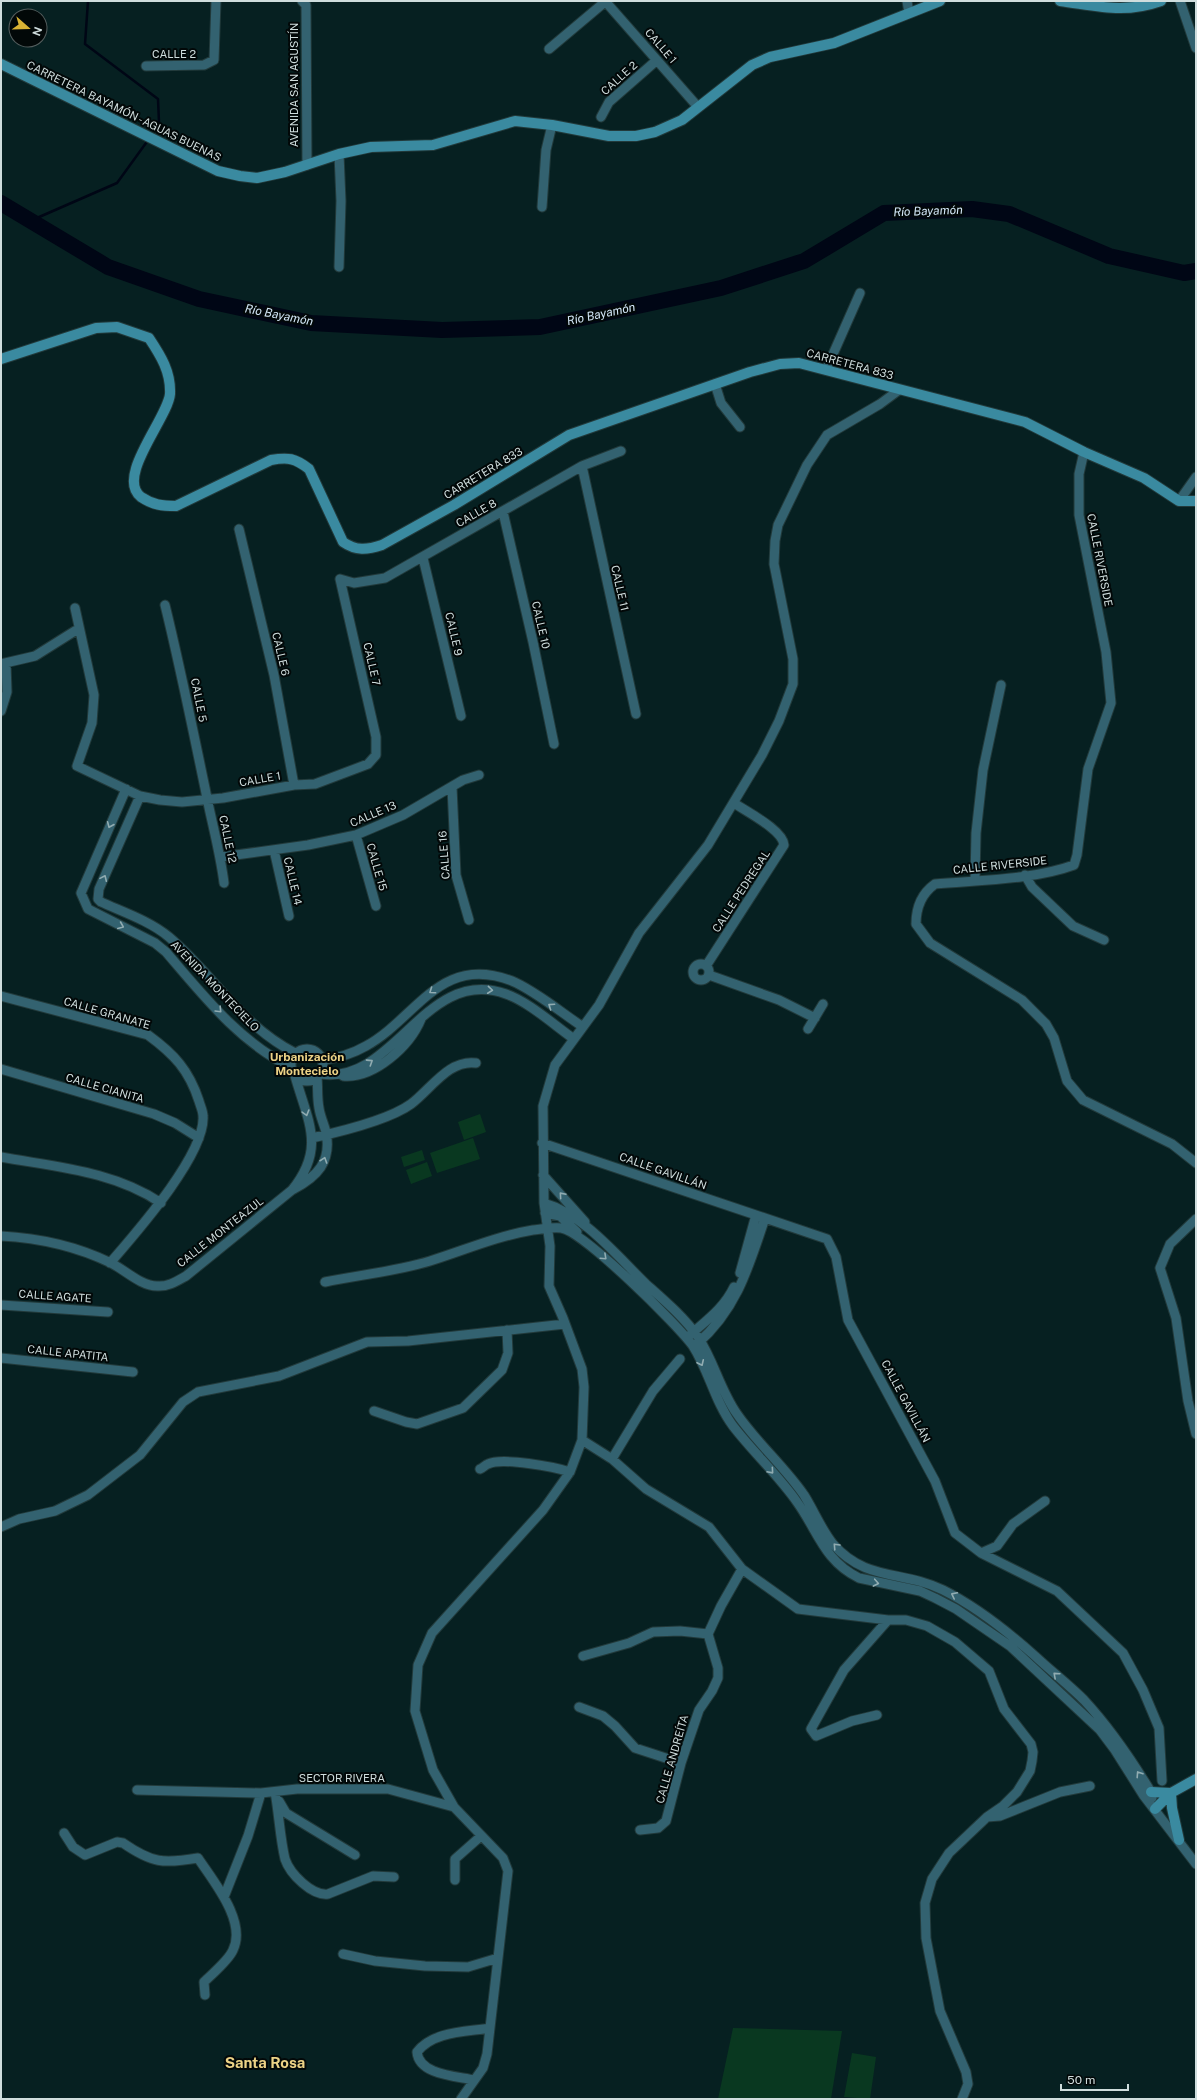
<svg xmlns="http://www.w3.org/2000/svg" width="1197" height="2100" font-family="'Public Sans',sans-serif">
<rect width="100%" height="100%" fill="#062021"/>
<path fill="#093820" d="M 480,1114 L 486,1132 L 464,1140 L 458,1122 Z
M 473,1138 L 480,1159 L 437,1173 L 430,1153 Z
M 422,1150 L 425,1160 L 404,1167 L 401,1157 Z
M 427,1162 L 432,1176 L 411,1184 L 406,1170 Z
M 733,2028 L 842,2031 L 831,2099 L 718,2099 Z
M 852,2053 L 876,2057 L 870,2099 L 844,2097 Z"/>
<g fill="none" stroke-linecap="round" stroke-linejoin="round">
<path stroke="#000615" stroke-width="2.5" d="M 88,1 L 85,44 L 158,99 L 159,122
M 30,221 L 117,183 L 146,143"/>
<path stroke="#000615" stroke-width="16" d="M 1,203 L 108,267 L 199,299 L 311,323 L 442,330 L 540,327 L 721,288 L 804,261 L 884,213 L 972,209 L 1009,214 L 1109,256 L 1184,273 L 1196,271"/>
<defs>
<path id="street" d="M 302,1 L 306,5 L 307,165
M 605,1 L 698,107
M 907,1 L 909,13
M 1180,1 L 1196,48
M 549,49 L 606,1
M 146,66 L 204,65 L 214,60 L 216,1
M 601,117 L 609,102 L 657,60
M 339,154 L 341,201 L 339,267
M 542,207 L 546,150 L 552,125
M 826,370 L 860,293
M 715,384 L 721,403 L 740,427
M 1084,452 L 1079,474 L 1079,515 L 1106,652 L 1111,703 L 1088,769 L 1077,855 L 1074,865 C 1033,880 979,880 935,884 C 921,894 916,907 916,924 L 930,943 L 1022,1000 L 1046,1024 L 1054,1038 L 1067,1081 L 1083,1100 L 1172,1144 L 1196,1163
M 582,466 L 636,714
M 1179,501 L 1196,477
M 503,512 L 533,642 L 554,744
M 239,529 L 274,675 L 294,785
M 423,558 L 461,716
M 165,605 C 180,666 192,726 205,788 C 211,820 220,851 224,883
M 75,608 L 94,695 L 92,723 L 77,766 L 140,796 L 160,800 L 182,802 L 223,798 L 294,785 L 315,784 L 368,764 L 376,755 L 376,737 L 340,579 L 354,583 L 385,578 L 582,466 L 621,451
M 1,664 L 35,656 L 78,629
M 1,711 L 7,692 L 6,663
M 452,787 L 456,875 L 469,920
M 126,789 L 81,893 L 88,909 L 155,943 L 166,952 C 202,994 240,1043 291,1067
M 140,796 L 99,889 L 98,899 L 101,902 C 123,912 150,921 169,937 C 215,976 239,1024 295,1053
M 356,835 L 376,906
M 274,850 L 289,916
M 221,857 L 308,845 L 356,835 L 403,815 L 463,780 L 479,775
M 1025,875 L 1032,887 L 1073,926 L 1104,940
M 975,880 L 976,833 L 983,770 L 1001,685
M693 972a8 8 0 1 1 16 0a8 8 0 1 1-16 0Z
M 706,966 L 784,845 C 783,830 747,812 734,803
M 709,975 L 779,1000 L 815,1018
M 1,996 L 148,1035 C 174,1054 189,1070 199,1101 C 200,1105 203,1111 203,1116 C 206,1154 135,1234 110,1263
M 808,1029 L 823,1004
M291 1065a16 16 0 1 1 32 0a16 16 0 1 1-32 0Z
M 323,1060 C 339,1058 352,1054 366,1046 C 417,1018 440,953 512,981 C 534,990 562,1013 583,1027
M 1,1069 L 154,1114 L 175,1123 L 199,1138
M 321,1074 C 395,1085 425,965 506,994 C 529,1002 554,1025 574,1039
M 295,1076 C 308,1122 326,1148 292,1190 C 317,1177 332,1162 326,1132 C 324,1124 320,1116 319,1108 C 317,1098 318,1088 317,1077
M 343,1076 C 374,1079 410,1046 421,1019
M 312,1138 C 339,1132 389,1120 411,1104 C 431,1089 449,1059 476,1063
M 542,1143 L 827,1239 L 836,1257 L 848,1320 L 935,1481 L 955,1533 L 981,1553 L 1057,1591 L 1123,1653 L 1143,1690 L 1159,1728 L 1162,1781
M 1,1157 C 55,1167 114,1171 161,1203
M 543,1175 L 585,1222
M 544,1203 C 583,1214 617,1256 646,1284 C 664,1300 684,1317 698,1337 C 714,1361 720,1390 737,1414 C 757,1443 784,1466 804,1495 C 814,1511 821,1529 833,1544 C 866,1582 903,1570 943,1590 C 977,1607 1007,1631 1035,1656 C 1051,1671 1069,1685 1084,1700 C 1110,1728 1131,1759 1151,1792 L 1152,1798
M 545,1213 L 560,1216 L 577,1232
M 1196,1219 L 1170,1244 L 1160,1268 L 1176,1318 L 1188,1401 L 1196,1434
M 1,1236 C 39,1238 76,1246 111,1263 C 125,1270 141,1286 157,1286 C 168,1287 177,1281 186,1276 L 292,1190
M 740,1273 L 756,1215
M 325,1282 C 359,1275 398,1271 430,1261 C 465,1250 497,1236 533,1230 C 542,1229 552,1227 561,1228 C 583,1231 678,1325 693,1346 C 709,1371 715,1402 733,1426 C 753,1452 778,1475 797,1502 C 818,1531 824,1561 859,1578 L 920,1591 L 935,1598 L 956,1609 L 1010,1646 L 1100,1730 L 1115,1750 L 1144,1796 L 1196,1864
M 1,1305 L 108,1312
M 690,1335 C 707,1320 724,1308 734,1287
M 697,1344 C 737,1309 749,1266 765,1218
M 1,1358 L 133,1372
M 374,1411 L 406,1422 L 417,1424 L 463,1408 L 502,1370 L 508,1353 L 507,1330
M 582,1440 L 612,1459 L 646,1489 L 709,1527 L 742,1569 L 798,1609 L 888,1620 L 906,1620 L 927,1626 L 955,1642 L 989,1671 L 1004,1709 L 1031,1744 L 1033,1752 L 1032,1761 L 1030,1771 L 1017,1792 L 1003,1806 L 987,1817 L 949,1853 L 932,1879 L 925,1903 L 926,1938 L 940,2011 L 966,2072 L 968,2084 L 962,2099
M 612,1459 L 653,1391 L 680,1359
M 480,1469 C 483,1468 485,1465 488,1464 C 502,1457 555,1467 570,1472
M 1,1527 L 19,1519 L 55,1511 L 88,1495 L 140,1455 L 183,1402 L 198,1392 L 279,1376 L 367,1342 L 408,1341 L 565,1324
M 981,1553 L 997,1546 L 1013,1524 L 1045,1501
M 583,1656 L 629,1643 L 653,1632 L 680,1631 L 708,1634
M 579,1707 L 603,1716 L 615,1726 L 635,1748 L 681,1763
M 877,1715 L 852,1721 L 816,1736 L 811,1729 L 844,1670 L 888,1620
M 137,1790 L 261,1793 L 297,1789 L 388,1789 L 454,1807
M 275,1792 C 279,1814 280,1838 285,1859 C 290,1874 312,1896 328,1894 L 373,1876 L 394,1877
M 279,1801 L 286,1813 L 355,1855
M 987,1817 L 1000,1816 L 1060,1792 L 1090,1786
M 640,1830 L 658,1828 L 666,1821 L 681,1763 L 699,1710 L 712,1691 L 718,1678 L 718,1668 L 708,1634 L 721,1606 L 742,1569
M 64,1833 L 73,1847 L 85,1855 L 117,1842 L 123,1843 C 152,1863 163,1864 198,1858 C 213,1881 247,1921 233,1950 C 229,1960 212,1974 204,1982 L 205,1995
M 455,1880 L 455,1859 L 481,1836
M 224,1897 L 248,1836 L 261,1793
M 343,1954 L 375,1961 L 425,1966 L 468,1967 L 498,1958
M 474,2080 C 456,2076 419,2075 417,2052 C 433,2031 466,2032 490,2028
M 461,2099 L 483,2068 L 487,2054 L 508,1871 L 503,1858 L 454,1807 L 433,1770 L 415,1711 L 418,1665 L 432,1633 L 543,1510 L 570,1472 L 582,1440 L 584,1387 L 582,1369 L 563,1318 L 549,1286 L 550,1246 L 544,1203 L 543,1106 L 555,1065 L 599,1005 L 639,933 L 708,845 L 762,755 L 779,721 L 793,684 L 793,659 L 774,564 L 775,541 L 778,525 L 807,465 L 827,435 L 880,404 L 899,390"/>
<path id="secondary" d="M 1060,1 C 1098,6 1124,14 1161,1
M 1,64 L 218,171 L 240,176 L 257,178 L 285,172 L 339,154 L 371,147 L 433,145 L 515,121 L 552,125 L 609,136 L 636,136 L 655,132 L 682,120 L 752,65 L 770,57 L 834,43 L 940,1
M 1,359 L 96,328 L 117,327 L 149,338 C 161,356 171,372 170,394 C 168,418 115,477 141,497 C 153,505 162,506 176,506 L 271,460 C 288,457 295,458 309,469 L 343,542 C 356,551 367,550 382,545 L 454,505 L 569,435 L 750,372 L 780,364 L 799,363 L 1025,422 L 1084,452 L 1144,478 L 1179,501 L 1196,501
M 1151,1792 L 1171,1793 L 1172,1808 L 1179,1840
M 1155,1809 L 1171,1793 L 1196,1779"/>
</defs>
<use href="#street" stroke="#223a3b" stroke-width="11"/>
<use href="#secondary" stroke="#223a3b" stroke-width="12"/>
<use href="#street" stroke="#336270" stroke-width="9"/>
<use href="#secondary" stroke="#3a8aa0" stroke-width="10"/>
</g>
<defs><path id="oneway-chevron" d="M-2-3.5L2.5 0L-2 3.5" fill="none" stroke-width="1.6" stroke-linecap="round" stroke-linejoin="round"/></defs>
<g stroke="#91acb1">
<use href="#oneway-chevron" transform="translate(110 825) rotate(113)"/>
<use href="#oneway-chevron" transform="translate(104 878) rotate(-66)"/>
<use href="#oneway-chevron" transform="translate(121 926) rotate(23)"/>
<use href="#oneway-chevron" transform="translate(490 990) rotate(6)"/>
<use href="#oneway-chevron" transform="translate(432 991) rotate(145)"/>
<use href="#oneway-chevron" transform="translate(551 1006) rotate(-146)"/>
<use href="#oneway-chevron" transform="translate(219 1010) rotate(46)"/>
<use href="#oneway-chevron" transform="translate(370 1062) rotate(-33)"/>
<use href="#oneway-chevron" transform="translate(306 1113) rotate(74)"/>
<use href="#oneway-chevron" transform="translate(324 1160) rotate(-71)"/>
<use href="#oneway-chevron" transform="translate(562 1195) rotate(-131)"/>
<use href="#oneway-chevron" transform="translate(604 1257) rotate(43)"/>
<use href="#oneway-chevron" transform="translate(701 1363) rotate(65)"/>
<use href="#oneway-chevron" transform="translate(771 1471) rotate(49)"/>
<use href="#oneway-chevron" transform="translate(836 1546) rotate(-133)"/>
<use href="#oneway-chevron" transform="translate(876 1583) rotate(11)"/>
<use href="#oneway-chevron" transform="translate(954 1595) rotate(-153)"/>
<use href="#oneway-chevron" transform="translate(1056 1675) rotate(-138)"/>
<use href="#oneway-chevron" transform="translate(1139 1774) rotate(-123)"/>
</g>
<g text-anchor="middle" dominant-baseline="central" stroke-width="4" stroke-linejoin="round" paint-order="stroke">
<g font-size="11" fill="#cfdddd" stroke="#020808">
<text transform="translate(661 46) rotate(49)">CALLE 1</text>
<text x="174" y="54">CALLE 2</text>
<text transform="translate(619 78) rotate(-42)">CALLE 2</text>
<text transform="translate(294 85) rotate(-90)">AVENIDA SAN AGUSTÍN</text>
<text transform="translate(124 111) rotate(26)">CARRETERA BAYAMÓN - AGUAS BUENAS</text>
<text transform="translate(850 364) rotate(15)">CARRETERA 833</text>
<text transform="translate(483 473) rotate(-31)">CARRETERA 833</text>
<text transform="translate(476 513) rotate(-30)">CALLE 8</text>
<text transform="translate(1100 560) rotate(79)">CALLE RIVERSIDE</text>
<text transform="translate(620 588) rotate(77)">CALLE 11</text>
<text transform="translate(541 625) rotate(77)">CALLE 10</text>
<text transform="translate(454 634) rotate(77)">CALLE 9</text>
<text transform="translate(281 654) rotate(77)">CALLE 6</text>
<text transform="translate(372 664) rotate(77)">CALLE 7</text>
<text transform="translate(199 700) rotate(79)">CALLE 5</text>
<text transform="translate(260 779) rotate(-10)">CALLE 1</text>
<text transform="translate(373 814) rotate(-23)">CALLE 13</text>
<text transform="translate(228 839) rotate(78)">CALLE 12</text>
<text transform="translate(444 855) rotate(-94)">CALLE 16</text>
<text transform="translate(1000 865) rotate(-6)">CALLE RIVERSIDE</text>
<text transform="translate(377 867) rotate(74)">CALLE 15</text>
<text transform="translate(293 881) rotate(77)">CALLE 14</text>
<text transform="translate(741 891) rotate(-57)">CALLE PEDREGAL</text>
<text transform="translate(215 986) rotate(46)">AVENIDA MONTECIELO</text>
<text transform="translate(107 1013) rotate(16)">CALLE GRANATE</text>
<text transform="translate(105 1088) rotate(16)">CALLE CIANITA</text>
<text transform="translate(663 1171) rotate(19)">CALLE GAVILLÁN</text>
<text transform="translate(220 1232) rotate(-38)">CALLE MONTEAZUL</text>
<text transform="translate(55 1296) rotate(4)">CALLE AGATE</text>
<text transform="translate(68 1353) rotate(6)">CALLE APATITA</text>
<text transform="translate(906 1401) rotate(62)">CALLE GAVILLÁN</text>
<text transform="translate(672 1759) rotate(-74)">CALLE ANDREÍTA</text>
<text x="342" y="1778">SECTOR RIVERA</text>
</g>
<g font-size="12" font-style="italic" fill="#d3e7f7" stroke="#020808">
<text transform="translate(928 211) rotate(-2)">Río Bayamón</text>
<text transform="translate(601 314) rotate(-12)">Río Bayamón</text>
<text transform="translate(279 315) rotate(11)">Río Bayamón</text>
</g>
<g font-size="12" font-weight="bold" fill="#ecd286" stroke="#020808">
<text x="307" y="1057">Urbanización<tspan x="307" dy="14">Montecielo</tspan></text>
</g>
<g font-size="15" font-weight="bold" fill="#ecd286" stroke="#020808">
<text x="265" y="2062">Santa Rosa</text>
</g>
</g>
<rect width="1197" height="2100" fill="none" stroke="#cfdddd" stroke-width="4"/>
<g transform="translate(28 28) rotate(110)"><circle r="19" fill="#020808" stroke="#545d5d"/>
<path d="M0-3L7 15L0 10L-7 15Z" fill="#d9b334"/>
<text y="-6" font-size="11" font-weight="bold" text-anchor="middle" fill="#cfdddd">N</text>
</g>
<path d="M1061 2084v6h67v-6" fill="none" stroke="#cfdddd" stroke-width="2"/>
<text x="1067" y="2084" font-size="12" fill="#cfdddd" stroke="#020808" stroke-width="3" paint-order="stroke">50 m</text>
</svg>
